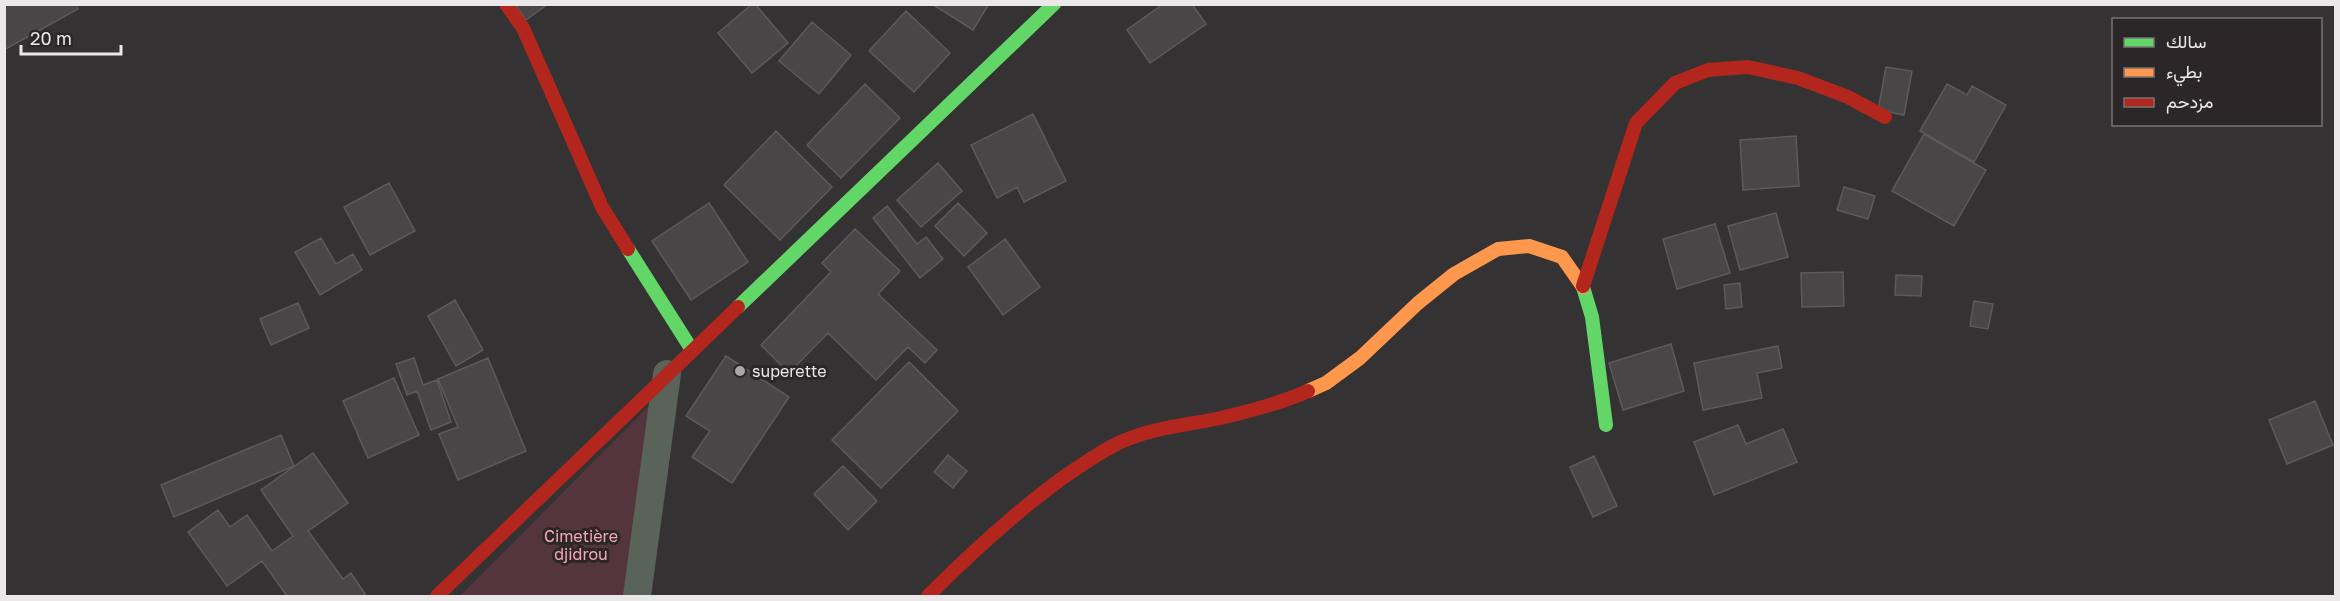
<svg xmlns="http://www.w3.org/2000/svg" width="2340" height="601" font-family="'Golos Text',Vazirmatn,sans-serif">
<rect width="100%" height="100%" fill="#343232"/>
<path fill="#55353d" d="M 654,401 L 623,596 L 460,596 Z"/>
<path fill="#484646" stroke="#5c5a5a" stroke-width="1.5" d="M 4,4 L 76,4 L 78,9 L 4,50 Z
M 515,4 L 548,4 L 526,20 Z
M 752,4 L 755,4 L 788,43 L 752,73 L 718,33 Z
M 932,4 L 989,4 L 973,30 Z
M 1163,4 L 1192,4 L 1206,24 L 1150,63 L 1127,30 Z
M 906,11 L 950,53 L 914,92 L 869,51 Z
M 812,22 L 851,55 L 819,94 L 779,61 Z
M 1886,67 L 1912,71 L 1904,115 L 1878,110 Z
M 865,84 L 900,118 L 841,178 L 807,145 Z
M 1947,84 L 1967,95 L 1972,86 L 2006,105 L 1974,162 L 1920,131 Z
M 1033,114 L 1066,181 L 1024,202 L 1017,187 L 997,198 L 971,145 Z
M 776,131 L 832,187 L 780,240 L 724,185 Z
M 1924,134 L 1986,170 L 1954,226 L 1892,191 Z
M 1796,136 L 1799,186 L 1743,190 L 1740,140 Z
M 938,163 L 962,191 L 921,227 L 897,200 Z
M 389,183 L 415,231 L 370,255 L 344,207 Z
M 1844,187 L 1875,196 L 1868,219 L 1837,210 Z
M 709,203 L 748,262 L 691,300 L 652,241 Z
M 958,203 L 987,233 L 964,256 L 935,226 Z
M 887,206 L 917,244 L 926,237 L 943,259 L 920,278 L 873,218 Z
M 1776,213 L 1788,257 L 1740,270 L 1728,226 Z
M 1715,224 L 1730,273 L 1677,289 L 1663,239 Z
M 855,229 L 900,271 L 878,294 L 937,350 L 925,363 L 908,347 L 876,380 L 828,333 L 789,373 L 761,345 L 831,272 L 822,263 Z
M 321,238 L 336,264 L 353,254 L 362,270 L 320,295 L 295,252 Z
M 1005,239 L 1040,287 L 1003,315 L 968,267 Z
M 1843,272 L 1844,306 L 1802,307 L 1801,273 Z
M 1896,275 L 1922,276 L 1921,296 L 1895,295 Z
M 1740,283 L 1742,307 L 1726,309 L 1724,285 Z
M 455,300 L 483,350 L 456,366 L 428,316 Z
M 1974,301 L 1993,304 L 1988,329 L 1970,326 Z
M 298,303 L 309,328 L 271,345 L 260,319 Z
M 1671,344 L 1684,391 L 1623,410 L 1609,363 Z
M 1778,346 L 1782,368 L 1757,373 L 1762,398 L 1703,410 L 1694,363 Z
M 726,356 L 789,397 L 732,483 L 692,457 L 710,431 L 686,416 Z
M 414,358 L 423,385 L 437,380 L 451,422 L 431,430 L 417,391 L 407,395 L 396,364 Z
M 488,358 L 526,451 L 458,480 L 439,434 L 458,427 L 438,379 Z
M 909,362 L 958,411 L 881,488 L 832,440 Z
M 394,378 L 419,435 L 368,458 L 343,401 Z
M 2315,401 L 2333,445 L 2287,464 L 2269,420 Z
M 1738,425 L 1746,444 L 1783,429 L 1797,462 L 1714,495 L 1694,442 Z
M 281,435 L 294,466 L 174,517 L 161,485 Z
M 313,453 L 348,503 L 308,531 L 343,579 L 351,573 L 365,594 L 363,596 L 287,596 L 262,561 L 227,586 L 188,532 L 218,510 L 230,527 L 247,515 L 272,551 L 293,536 L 261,490 Z
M 948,455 L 967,471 L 953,488 L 934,472 Z
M 1594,456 L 1617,506 L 1593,517 L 1570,467 Z
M 843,466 L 877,501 L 848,530 L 814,494 Z"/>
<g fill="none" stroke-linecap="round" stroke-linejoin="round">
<path stroke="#59635a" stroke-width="28" d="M 637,596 L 667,374"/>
<path stroke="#63d668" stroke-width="14" d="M 628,249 L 692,350
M 1583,287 L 1592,317 L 1606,425
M 738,307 L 1054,4"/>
<path stroke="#ff974d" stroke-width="14" d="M 1308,391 L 1326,383 L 1360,358 L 1418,303 L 1454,274 L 1498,249 L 1529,246 L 1562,257 L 1583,287"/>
<path stroke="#b3261e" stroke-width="14" d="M 506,4 L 523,28 L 602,207 L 628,249
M 1583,286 L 1636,123 L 1675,83 L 1708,70 L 1748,67 L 1798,78 L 1848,97 L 1885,117
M 437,596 L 738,307
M 928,596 C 971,553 1012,515 1061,479 C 1080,466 1102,450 1123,441 C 1153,428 1185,425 1216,419 C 1247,412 1279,404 1308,391"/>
</g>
<circle fill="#aaa8a8" stroke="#2b2728" stroke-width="2" cx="740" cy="371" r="6"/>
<g text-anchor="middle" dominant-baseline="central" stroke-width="6" stroke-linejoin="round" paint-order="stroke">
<g font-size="16" fill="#eae8e8" stroke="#2b2728" text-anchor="start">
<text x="752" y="371">superette</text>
</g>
<g font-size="16" fill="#fca6bc" stroke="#2b2728">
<text x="581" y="536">Cimetière<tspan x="581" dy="18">djidrou</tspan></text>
</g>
</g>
<rect width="2340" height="601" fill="none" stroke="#eae8e8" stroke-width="12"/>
<rect x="2112" y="18" width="210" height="108" fill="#2b2728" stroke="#777475" stroke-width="1.5"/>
<rect x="2124" y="38" width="30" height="9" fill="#63d668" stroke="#777475" stroke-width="1.5"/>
<text x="2166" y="48" font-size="18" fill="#eae8e8">سالك</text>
<rect x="2124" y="68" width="30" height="9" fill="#ff974d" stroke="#777475" stroke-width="1.5"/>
<text x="2166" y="78" font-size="18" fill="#eae8e8">بطيء</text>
<rect x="2124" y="98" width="30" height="9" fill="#b3261e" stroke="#777475" stroke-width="1.5"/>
<text x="2166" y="108" font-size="18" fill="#eae8e8">مزدحم</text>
<path d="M21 45v9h100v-9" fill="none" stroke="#eae8e8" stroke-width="3"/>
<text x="30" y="45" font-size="18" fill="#eae8e8" stroke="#2b2728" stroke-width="4.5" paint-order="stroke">20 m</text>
</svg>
